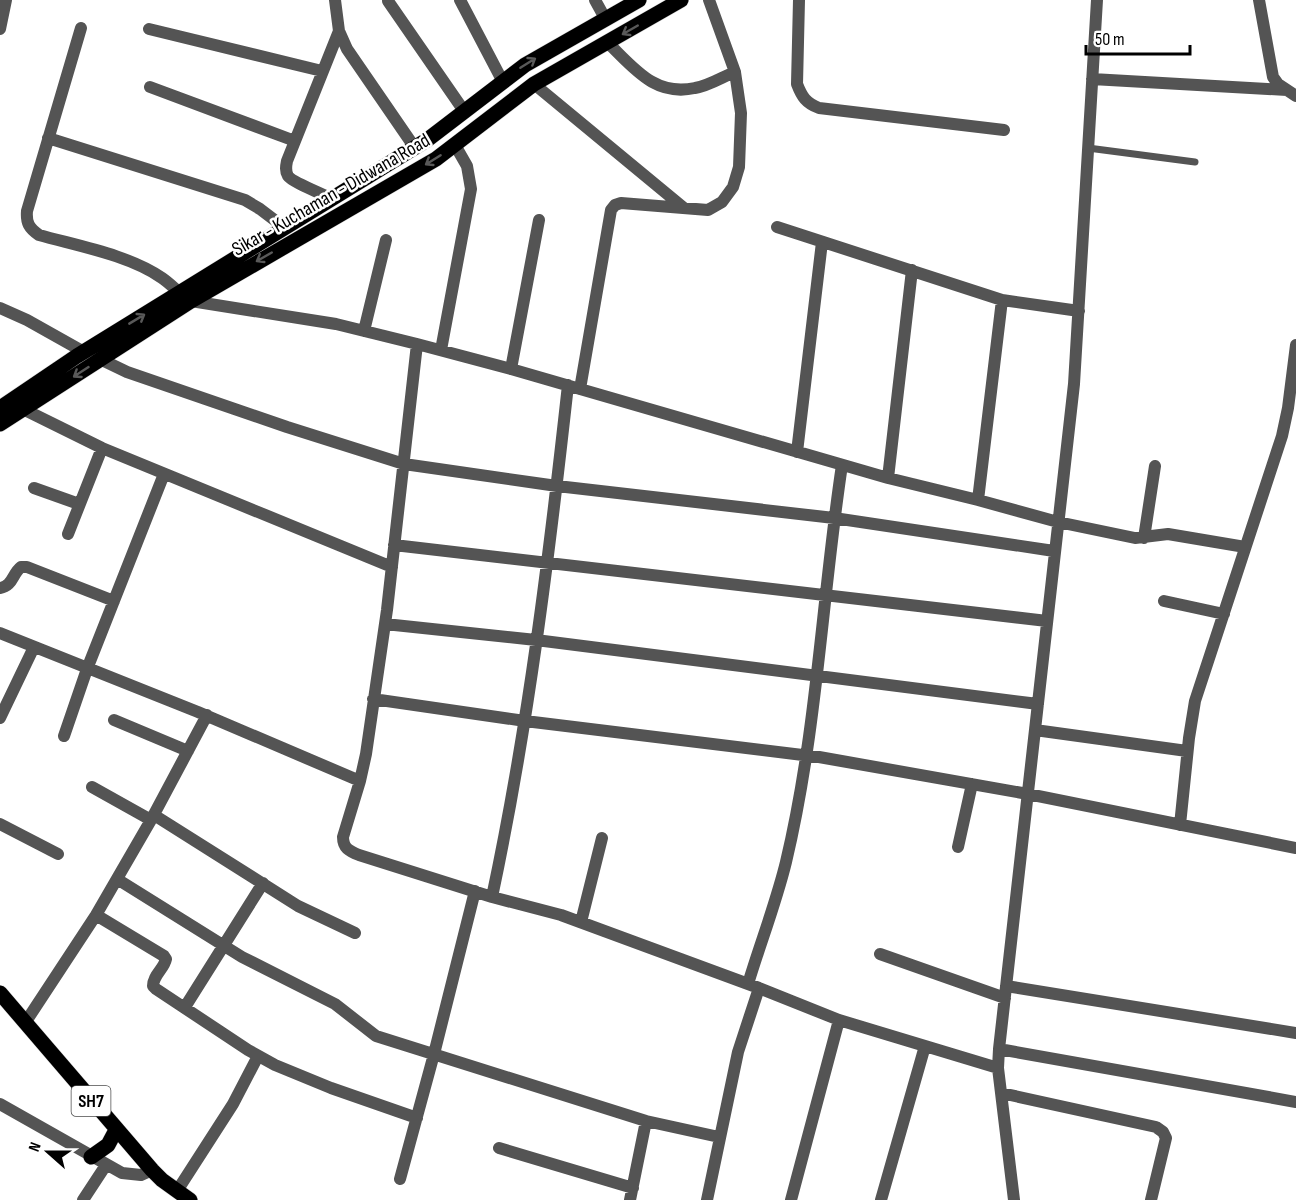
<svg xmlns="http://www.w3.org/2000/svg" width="1296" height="1200" font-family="'Sofia Sans Condensed',sans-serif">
<rect width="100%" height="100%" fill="#fff"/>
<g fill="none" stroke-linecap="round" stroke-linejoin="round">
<defs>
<path id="primary" d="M 0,408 L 77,356 L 427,140 L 525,65 L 639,0
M 0,424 L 191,301 L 436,159 L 534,84 L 681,0
M 0,993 L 152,1170 L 162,1180 L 190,1200
M 91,1157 L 108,1145 L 116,1130"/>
</defs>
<use href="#primary" stroke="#dbdbdb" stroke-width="16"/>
<path stroke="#545454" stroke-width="7" d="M 1088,148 L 1195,162"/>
<path stroke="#545454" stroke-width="12" d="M 335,0 L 339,31 L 347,49 L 415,148
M 460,0 L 503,82
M 595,0 L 606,20
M 799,0 L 797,84 C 802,97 806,103 819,108 L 1004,130
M 1259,0 L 1273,77 L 1278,84 L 1296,96
M 388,1 L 464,111
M 81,28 L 27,211 C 26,223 29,228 39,235 C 78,246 129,255 162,278 C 168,282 174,288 180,293
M 0,29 L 6,0
M 149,29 L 322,71
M 608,43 C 634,68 655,97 695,88 C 709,86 722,77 735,72
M 1092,79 L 1287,90
M 534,84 L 684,208
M 150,87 L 295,141
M 48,138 L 245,200 L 260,209 L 285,228
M 332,199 C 323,194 292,182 288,176 C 285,171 286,166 287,161 L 339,31
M 777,227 L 1002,300 L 1079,311
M 191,301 L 336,324 L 417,344 L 511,369 L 888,478 L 978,500 L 1058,522 L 1135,538 L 1168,534 L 1245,547
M 0,308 L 27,320 L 84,352
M 364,331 L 386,240
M 417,344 L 387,610 L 366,754 L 360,781 L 343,837 C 343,848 349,851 359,855 L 492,897 L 561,915 L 759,988 L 839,1020 L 998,1068
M 441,350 L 471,189 L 467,166 L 455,145
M 100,359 L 127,372 L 287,427 L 404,464 L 557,486 L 834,518 L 1054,551
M 511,369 L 539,220
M 580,389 L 611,210 L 615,205 L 621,203 L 708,210 L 722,202 L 733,187 L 739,167 L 741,113 L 735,72 L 709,0
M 23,409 L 102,448 L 392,567
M 797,452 L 822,242
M 888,478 L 912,270
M 34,488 L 79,504
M 978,500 L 1002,300
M 68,534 L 102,448
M 1144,538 L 1155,466
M 394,545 L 1047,621
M 0,588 C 13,586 12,574 21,567 L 27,567 L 114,601
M 1164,601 L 1224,614
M 385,624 L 536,640 L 1038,704
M 0,633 L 198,712 L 360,781
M 373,699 L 525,721 L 819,757 L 1028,794 L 1296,848
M 0,718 L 34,647
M 114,720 L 188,751
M 1035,730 L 1187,751
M 64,736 L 87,669 L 164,474
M 92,787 L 151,820
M 154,815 L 298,906 L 355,933
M 0,824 L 58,854
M 1180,825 L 1189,738 L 1195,701 L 1282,436 L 1288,408 L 1296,345
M 958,847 L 972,784
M 117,879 L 242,957 L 335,1004 L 376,1036 L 646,1121 L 719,1137
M 492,897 C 528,728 549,557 568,385
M 96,915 L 164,956 L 166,959 C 164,969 153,975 153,986 L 156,989 L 248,1050 L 275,1065 L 331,1088 L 417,1118
M 581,922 L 602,838
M 880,954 L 1005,998
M 748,984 C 760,944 776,903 786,862 C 817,732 822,597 842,465
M 1006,986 L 1296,1033
M 185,1007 L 263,883
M 25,1023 L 96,915 L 151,820 L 207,715
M 999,1049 L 1296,1102
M 1001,1093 L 1156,1127 L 1163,1132 L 1166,1138 L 1151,1200
M 0,1104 L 122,1173 L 141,1175 L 152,1170
M 499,1148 L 633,1188
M 400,1179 L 434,1054 L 475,891
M 177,1191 L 233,1104 L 258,1056
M 83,1200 L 106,1165
M 630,1200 L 646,1121
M 707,1200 L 738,1052 L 759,988
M 791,1200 L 839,1020
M 881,1200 L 925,1046
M 1014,1200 L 998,1068 L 999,1049 L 1074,384 L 1097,0"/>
<use href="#primary" stroke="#000" stroke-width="15"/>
</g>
<defs><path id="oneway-shaft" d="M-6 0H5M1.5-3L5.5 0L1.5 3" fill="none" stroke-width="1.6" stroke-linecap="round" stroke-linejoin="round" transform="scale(1.5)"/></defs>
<g stroke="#595959">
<use href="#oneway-shaft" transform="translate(630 30) rotate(150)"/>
<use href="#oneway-shaft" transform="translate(528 63) rotate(-32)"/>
<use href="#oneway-shaft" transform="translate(433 160) rotate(148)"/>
<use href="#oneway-shaft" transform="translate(264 257) rotate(150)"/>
<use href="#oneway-shaft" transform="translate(137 319) rotate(-31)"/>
<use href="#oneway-shaft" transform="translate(81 372) rotate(147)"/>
</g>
<g text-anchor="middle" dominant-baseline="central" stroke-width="5" stroke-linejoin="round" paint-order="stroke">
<rect fill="#fff" stroke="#4c4c4c" stroke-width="1.5" x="71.5" y="1086" width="39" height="30" rx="4.5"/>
<g font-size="18" font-weight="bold" fill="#000">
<text x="91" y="1101">SH7</text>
</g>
<g font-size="20" fill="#000" stroke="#fff">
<text transform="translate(331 195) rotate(-30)">Sikar - Kuchaman - Didwana Road</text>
</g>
</g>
<g transform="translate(48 1152) rotate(291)" stroke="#ffffff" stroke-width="4.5" paint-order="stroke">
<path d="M0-4.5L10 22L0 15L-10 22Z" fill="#000000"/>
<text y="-9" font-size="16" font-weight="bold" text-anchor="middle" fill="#000000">N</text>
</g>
<path d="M1086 45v9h104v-9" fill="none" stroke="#000000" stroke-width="3"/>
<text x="1095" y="45" font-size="18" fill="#000000" stroke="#ffffff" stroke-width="4.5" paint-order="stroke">50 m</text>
</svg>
